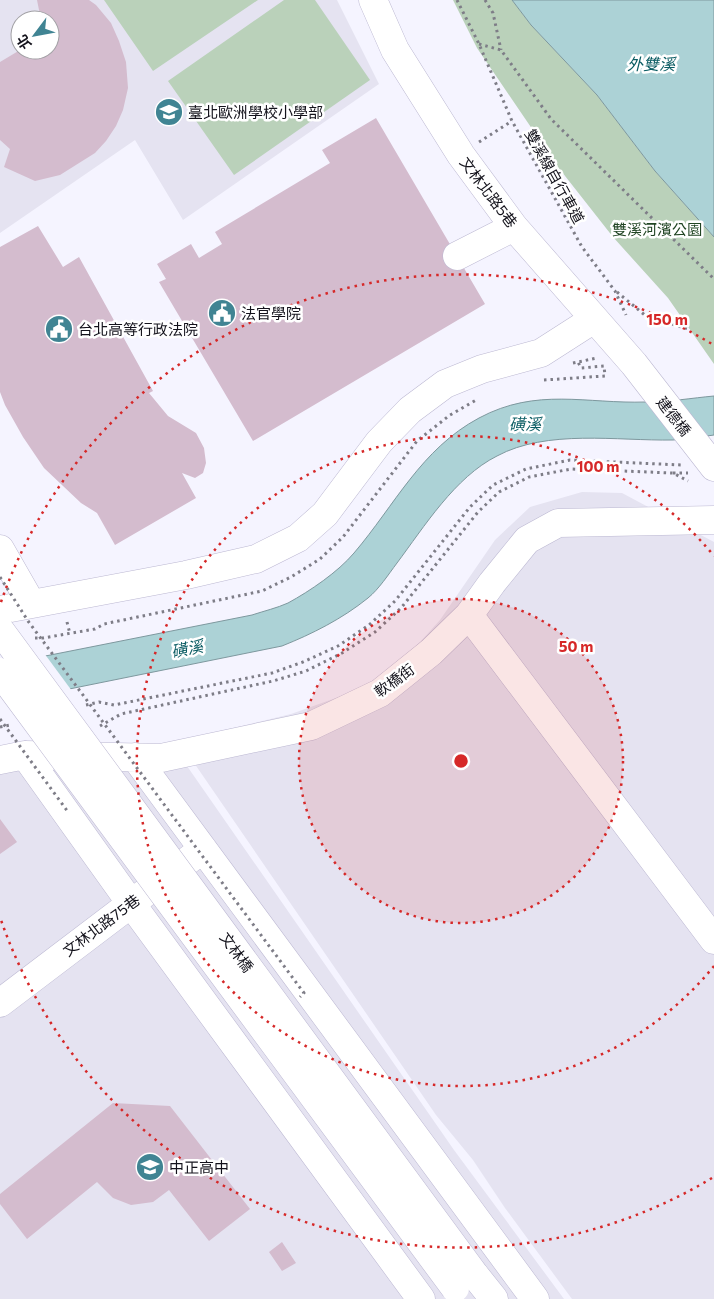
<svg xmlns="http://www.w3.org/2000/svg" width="714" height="1299" font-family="Commissioner,'Noto Sans TC',sans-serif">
<rect width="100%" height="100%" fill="#f5f4ff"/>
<path fill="#e5e3f1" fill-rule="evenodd" d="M 0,0 L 337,0 L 379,84 L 183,220 L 135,140 L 0,233 ZM 20,20 L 50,20 L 50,50 L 20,50 Z
M 582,492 L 622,493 L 714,542 L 714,1299 L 572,1299 L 505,1208 L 473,1160 L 436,1115 L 179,741 L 291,714 L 361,689 L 390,671 L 422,640 L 440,620 L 495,540 L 530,507 Z
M 171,743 L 454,1150 L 564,1299 L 0,1299 L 0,770 Z"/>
<path fill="#bad1ba" d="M 104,0 L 258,0 L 153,71 Z
M 284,0 L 315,0 L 370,80 L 234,175 L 168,81 Z
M 453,0 L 512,0 L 531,25 L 597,95 L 655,171 L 714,237 L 714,364 L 668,298 L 613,237 L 558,167 L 477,48 Z"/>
<path fill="#acd2d6" stroke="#7e989e" d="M 512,0 L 714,0 L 714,237 L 655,171 L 597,95 L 531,25 Z
M 714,396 L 714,435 C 700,437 686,439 673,440 C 617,441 547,429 497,456 C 455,477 424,527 397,563 C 388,575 379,589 368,598 C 342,619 312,634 282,646 L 0,703 L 0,665 L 252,615 C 264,611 277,608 288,603 C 310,591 338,572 354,553 C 395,505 421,449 479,418 C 537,387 586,404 646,402 C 669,402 692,398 714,396 Z"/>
<path fill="#f5f4ff" d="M 44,653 L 72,691 L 0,705 L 0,662 Z"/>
<path fill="#d4bcce" d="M 37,0 L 89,0 L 96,5 L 111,23 L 119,41 L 126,62 L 128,88 L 123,110 L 116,126 L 106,141 L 95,153 L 60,175 L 35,181 L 4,167 L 10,149 L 0,140 L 0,62 L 20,50 L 50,50 L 50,20 L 41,20 Z
M 376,118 L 485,304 L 253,441 L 159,282 L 166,279 L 157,264 L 191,244 L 199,258 L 222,244 L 215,232 L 330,163 L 322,150 Z
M 38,226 L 63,267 L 79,257 L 153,391 L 149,393 L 168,416 L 196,433 L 204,448 L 206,463 L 203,473 L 195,478 L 182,473 L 196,498 L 115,545 L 97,513 L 81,503 L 44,468 L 23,437 L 5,405 L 0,392 L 0,247 Z
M 0,819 L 17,842 L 0,854 Z
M 113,1103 L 170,1106 L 250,1209 L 209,1241 L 169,1190 L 153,1202 L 131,1205 L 113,1198 L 97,1182 L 27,1239 L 0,1204 L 0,1194 Z
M 282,1242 L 296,1263 L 282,1271 L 269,1252 Z"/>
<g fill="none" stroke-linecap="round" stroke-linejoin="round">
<defs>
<path id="minor" d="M 373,0 L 395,50 L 461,155 L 514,227 L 634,364 L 714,467
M 457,256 L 514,227
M 0,549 L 31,603
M 0,610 L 186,575 L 256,559 L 298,538 L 325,514 L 379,442 L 410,410 L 445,384 L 482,369 L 541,353 L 594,319
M 469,615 L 714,940
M 25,755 L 130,902 L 421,1299
M 135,757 L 535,1299
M 0,760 L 25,755 L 161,758 L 311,726 L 380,693 L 431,652 L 469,615 L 492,583 L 527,540 L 558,523 L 714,520
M 0,1003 L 203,849
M 474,1274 L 494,1299"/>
</defs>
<use href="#minor" stroke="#bcb8d2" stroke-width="29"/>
<path stroke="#7e7d87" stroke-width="3" stroke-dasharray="2.5 4" stroke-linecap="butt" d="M 457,0 L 479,44 L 512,121 L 582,247 L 615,291 L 626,315
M 485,0 L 493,13 L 501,50
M 479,44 L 501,50 L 551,119 L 714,279
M 479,142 L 512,121
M 617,292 L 646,316 L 688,329
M 573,363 L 597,358
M 544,380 L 605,376 L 604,366 L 581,368 L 578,362
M 673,473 L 688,473
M 67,622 L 70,634
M 35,638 L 43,638 L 95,629 L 104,624 L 262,591 L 291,577 L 320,559 L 343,537 L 417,441 L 450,415 L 478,399
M 86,705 L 99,702 L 114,705 L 272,673 L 303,662 L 338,646 L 369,625 L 395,601 L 470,507 L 493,485 L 526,469 L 570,460 L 681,465
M 100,726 L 121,714 L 273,681 L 306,671 L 342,653 L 375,632 L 401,608 L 478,512 L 499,492 L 529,477 L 571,469 L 673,473 L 688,481
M 0,727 L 10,725"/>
<use href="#minor" stroke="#fff" stroke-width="28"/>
<defs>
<path id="minor-bridge" d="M 0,630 L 474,1274
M 0,672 L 455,1288"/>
</defs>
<use href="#minor-bridge" stroke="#bcb8d2" stroke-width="29" stroke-linecap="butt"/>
<path stroke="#7e7d87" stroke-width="3" stroke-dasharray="2.5 4" stroke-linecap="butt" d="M 0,577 L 28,621 L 304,993 L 300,997
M 0,719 L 68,812"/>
<use href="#minor-bridge" stroke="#fff" stroke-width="28"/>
</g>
<circle cx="461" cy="761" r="162" fill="#d62828" fill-opacity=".12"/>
<g fill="none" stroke="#d62828" stroke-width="2.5" stroke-dasharray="2.5 5">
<circle cx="461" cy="761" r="162"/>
<path d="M714 966A325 325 0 1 1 714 556"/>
<path d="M712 1178A487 487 0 0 1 1 920M1 602A487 487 0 0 1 712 344"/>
</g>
<defs>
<symbol id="school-disc" viewBox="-11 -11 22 22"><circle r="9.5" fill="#408493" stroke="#fff"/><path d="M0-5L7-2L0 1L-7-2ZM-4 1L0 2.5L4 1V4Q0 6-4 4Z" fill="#fff"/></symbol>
<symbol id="civic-disc" viewBox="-11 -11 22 22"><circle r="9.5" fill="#408493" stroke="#fff"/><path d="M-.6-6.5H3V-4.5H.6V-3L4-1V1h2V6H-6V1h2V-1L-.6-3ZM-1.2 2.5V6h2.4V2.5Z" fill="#fff"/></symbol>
</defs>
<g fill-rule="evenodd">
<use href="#school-disc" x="153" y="96" width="32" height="32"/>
<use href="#civic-disc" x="206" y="297" width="32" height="32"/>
<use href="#civic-disc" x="43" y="313" width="32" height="32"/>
<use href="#school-disc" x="134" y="1151" width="32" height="32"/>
</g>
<g text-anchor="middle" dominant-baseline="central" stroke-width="5" stroke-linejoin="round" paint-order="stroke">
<g font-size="15" fill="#13121b" stroke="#fff" text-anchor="start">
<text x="188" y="112">臺北歐洲學校小學部</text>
<text x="241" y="313">法官學院</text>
<text x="78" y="329">台北高等行政法院</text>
<text x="169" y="1167">中正高中</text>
</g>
<g font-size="15" fill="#13121b" stroke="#fff">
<text transform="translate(555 176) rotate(61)">雙溪線自行車道</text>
<text transform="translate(489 192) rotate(53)">文林北路5巷</text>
<text transform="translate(674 416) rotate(52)">建德橋</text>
<text transform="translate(394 680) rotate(-36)">軟橋街</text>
<text transform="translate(101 925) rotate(-37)">文林北路75巷</text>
<text transform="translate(237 952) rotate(54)">文林橋</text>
</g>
<g font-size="15" fill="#214524" stroke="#fff">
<text x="657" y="229">雙溪河濱公園</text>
</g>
<g font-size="16" font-style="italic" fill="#095b62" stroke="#fff">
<text x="651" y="63">外雙溪</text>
<text x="525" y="423">磺溪</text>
<text transform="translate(187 648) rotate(-11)">磺溪</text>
</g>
</g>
<circle cx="461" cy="761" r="8" fill="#d62828" stroke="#fff" stroke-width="2.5"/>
<g font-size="15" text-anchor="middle" font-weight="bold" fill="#d62828" stroke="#fff" stroke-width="5" stroke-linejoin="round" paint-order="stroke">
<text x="667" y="325">150 m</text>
<text x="598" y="472">100 m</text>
<text x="576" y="652">50 m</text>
</g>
<g transform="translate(35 35) rotate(238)"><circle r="24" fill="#ffffff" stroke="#a1a0a4"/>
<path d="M0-4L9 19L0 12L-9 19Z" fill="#408493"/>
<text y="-8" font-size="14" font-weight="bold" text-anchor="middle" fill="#13121b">北</text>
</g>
</svg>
